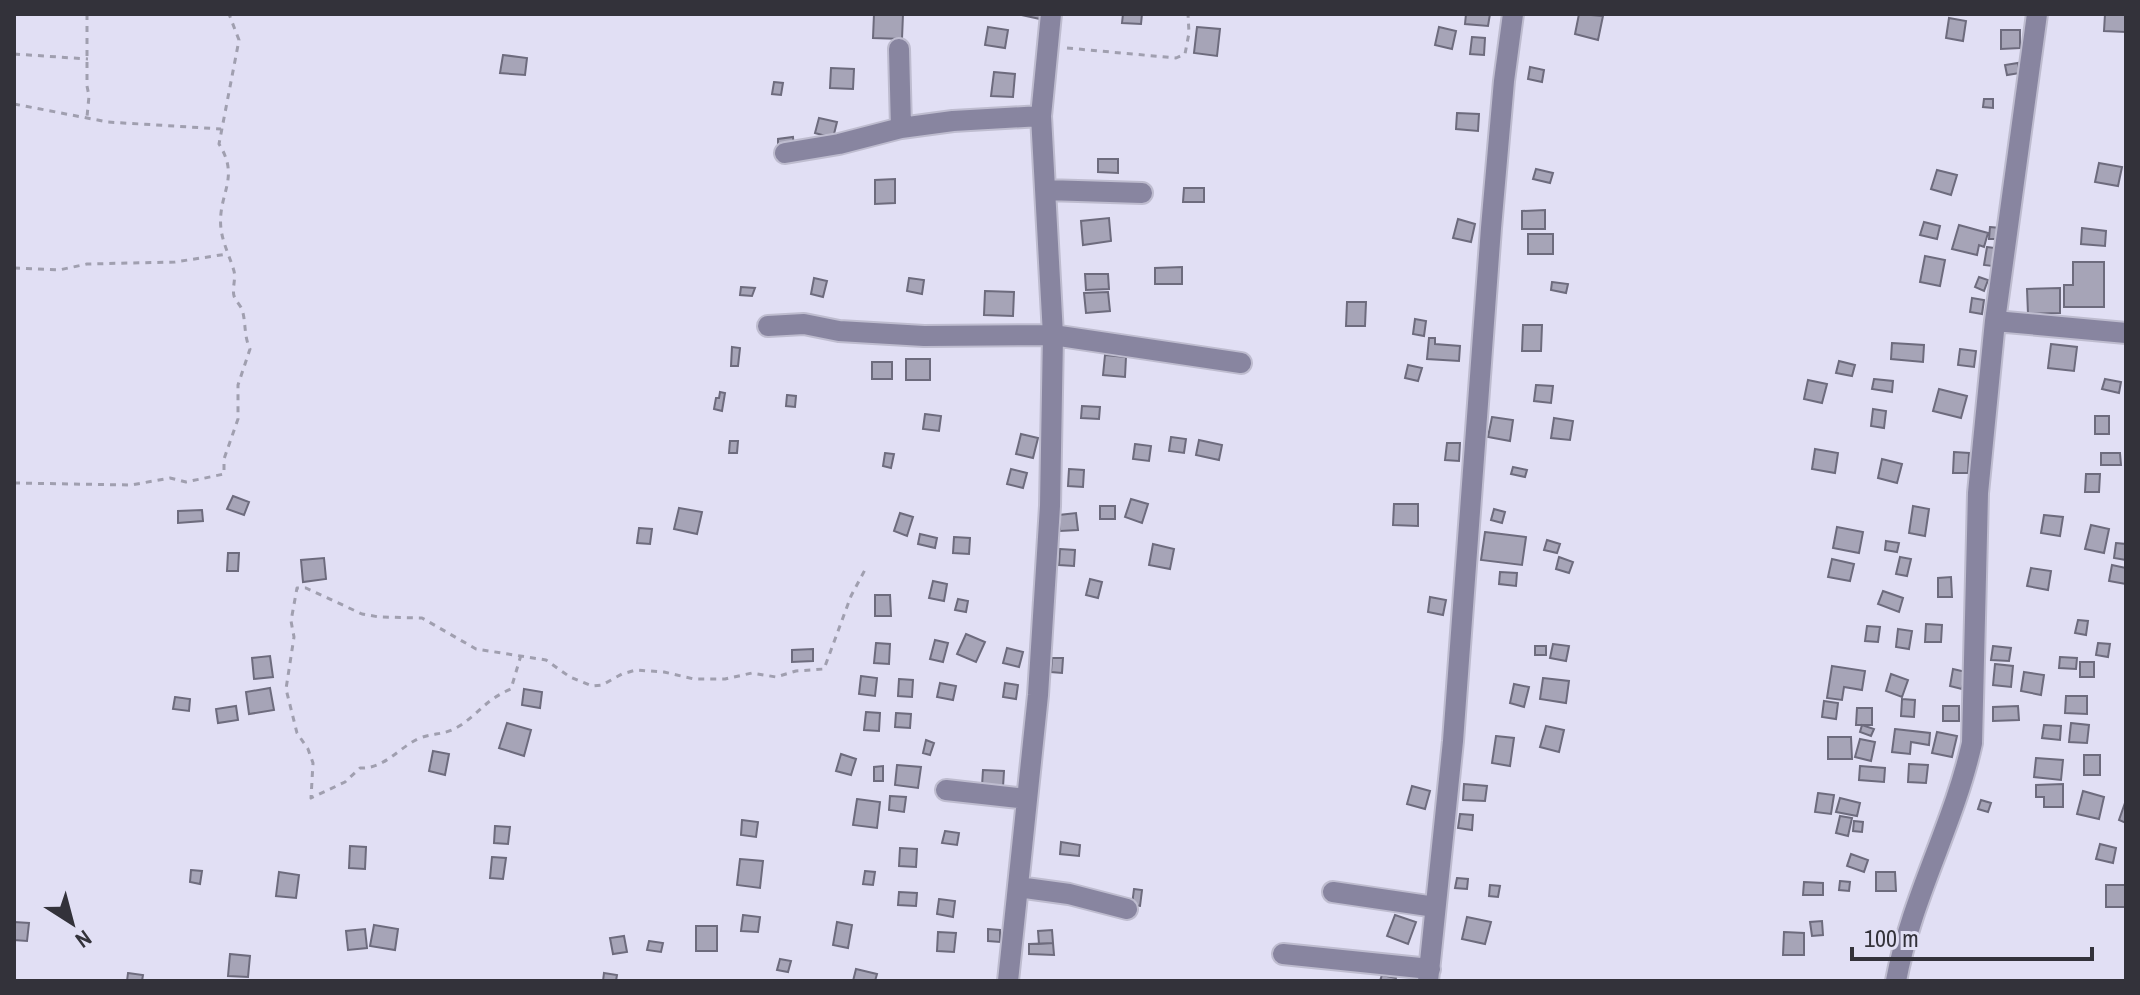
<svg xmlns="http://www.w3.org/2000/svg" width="2140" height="995" font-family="'Archivo Narrow',sans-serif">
<rect width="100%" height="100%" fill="#e1dff4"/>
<path fill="#a6a4b7" stroke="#6d6b7d" stroke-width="2" d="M 874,14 L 903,14 L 902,39 L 873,38 Z
M 1017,14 L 1041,14 L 1040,19 Z
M 1123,14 L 1142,14 L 1141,24 L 1122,23 Z
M 1466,14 L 1490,14 L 1488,26 L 1465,24 Z
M 1579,14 L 1603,16 L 1598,40 L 1575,34 Z
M 2105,14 L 2126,14 L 2126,32 L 2104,31 Z
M 1949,18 L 1966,21 L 1963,41 L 1946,38 Z
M 988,27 L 1008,30 L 1005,48 L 985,45 Z
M 1197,27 L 1220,29 L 1217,56 L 1194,53 Z
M 1439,27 L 1456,31 L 1452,49 L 1435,45 Z
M 2001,30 L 2020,30 L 2020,48 L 2001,49 Z
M 1472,37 L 1485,38 L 1484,55 L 1470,54 Z
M 503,55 L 527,58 L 525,75 L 500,73 Z
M 2018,63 L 2020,73 L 2007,75 L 2005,65 Z
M 1530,67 L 1544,70 L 1542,82 L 1528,79 Z
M 831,68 L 854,69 L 853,89 L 830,88 Z
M 994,72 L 1015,74 L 1013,97 L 991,96 Z
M 774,82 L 783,83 L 781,95 L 772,94 Z
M 1984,99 L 1993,99 L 1993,108 L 1983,107 Z
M 1457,113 L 1479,114 L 1478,131 L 1456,129 Z
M 819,118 L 837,122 L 833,138 L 815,133 Z
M 793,137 L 794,148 L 778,150 L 778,139 Z
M 1098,159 L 1118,159 L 1118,173 L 1098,172 Z
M 2099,163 L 2122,167 L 2118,186 L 2095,182 Z
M 1536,169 L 1553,173 L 1550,183 L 1533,179 Z
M 1937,170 L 1957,175 L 1951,195 L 1931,189 Z
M 895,179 L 895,203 L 875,204 L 875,180 Z
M 1184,188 L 1204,188 L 1204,202 L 1183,202 Z
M 1545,210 L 1545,229 L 1522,229 L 1522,211 Z
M 1109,218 L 1111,241 L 1083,245 L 1081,221 Z
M 1458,219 L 1475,224 L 1471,242 L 1453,238 Z
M 1924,222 L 1940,226 L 1937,239 L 1920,235 Z
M 1959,225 L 1988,233 L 1984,247 L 1979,245 L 1977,255 L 1952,249 Z
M 1990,227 L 2000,228 L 2000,239 L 1989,239 Z
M 2082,228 L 2106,231 L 2105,246 L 2081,244 Z
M 1528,234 L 1553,234 L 1553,254 L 1528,254 Z
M 1987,247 L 1995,248 L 1992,266 L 1984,265 Z
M 1925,256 L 1945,260 L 1940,286 L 1920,282 Z
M 2073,262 L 2104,262 L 2104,307 L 2064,307 L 2064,285 L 2073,285 Z
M 1182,267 L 1182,284 L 1155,284 L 1155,268 Z
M 1085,274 L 1108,274 L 1109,289 L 1086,290 Z
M 1979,277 L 1988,280 L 1984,291 L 1975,287 Z
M 814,278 L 827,281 L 823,297 L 811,294 Z
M 909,278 L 924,280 L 922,294 L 907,291 Z
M 1552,282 L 1568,284 L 1566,293 L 1551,290 Z
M 741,287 L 755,288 L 752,296 L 740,295 Z
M 2060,288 L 2060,313 L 2028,314 L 2027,289 Z
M 985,291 L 1014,292 L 1013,316 L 984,315 Z
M 1108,292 L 1110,311 L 1086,313 L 1084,293 Z
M 1972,298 L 1984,300 L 1982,314 L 1970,312 Z
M 1347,302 L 1366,302 L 1365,326 L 1346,326 Z
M 1415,319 L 1426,321 L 1424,336 L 1413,334 Z
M 1523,325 L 1542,325 L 1541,351 L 1522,351 Z
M 1429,338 L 1435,338 L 1435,344 L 1460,346 L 1459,361 L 1427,359 Z
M 1892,343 L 1924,345 L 1923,362 L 1891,359 Z
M 2051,344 L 2077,347 L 2074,371 L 2048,368 Z
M 732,347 L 740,348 L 738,366 L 731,366 Z
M 1960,349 L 1976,351 L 1974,367 L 1958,365 Z
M 1105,355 L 1126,357 L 1125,377 L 1103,375 Z
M 906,359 L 930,359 L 930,380 L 906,380 Z
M 1839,361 L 1855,365 L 1852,376 L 1836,373 Z
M 872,362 L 892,362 L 892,379 L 872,379 Z
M 1408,365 L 1422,368 L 1418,381 L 1405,378 Z
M 1874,379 L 1893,381 L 1892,392 L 1872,389 Z
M 2105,379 L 2121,382 L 2119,393 L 2102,389 Z
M 1808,380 L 1827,384 L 1822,403 L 1804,399 Z
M 1536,385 L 1553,386 L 1551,403 L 1534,401 Z
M 1939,389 L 1967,396 L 1961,418 L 1933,411 Z
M 720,392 L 725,393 L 722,411 L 714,409 L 716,398 L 719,398 Z
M 787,395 L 796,396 L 795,407 L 786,406 Z
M 1082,406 L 1100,407 L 1099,419 L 1081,418 Z
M 1873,409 L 1886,411 L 1884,428 L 1871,426 Z
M 925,414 L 941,416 L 939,431 L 923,429 Z
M 2095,416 L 2109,416 L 2109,434 L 2095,434 Z
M 1492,417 L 1513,420 L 1510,441 L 1488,437 Z
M 1554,418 L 1573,421 L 1570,440 L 1551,438 Z
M 1021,434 L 1038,438 L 1033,458 L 1016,454 Z
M 1171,437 L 1186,439 L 1184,453 L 1169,451 Z
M 1199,440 L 1222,445 L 1219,460 L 1196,455 Z
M 730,441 L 738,441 L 737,453 L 729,453 Z
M 1447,443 L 1460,443 L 1459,461 L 1445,460 Z
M 1135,444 L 1151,446 L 1149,461 L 1133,459 Z
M 1815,449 L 1838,453 L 1835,473 L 1812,469 Z
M 1954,452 L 1969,453 L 1968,473 L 1953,473 Z
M 885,453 L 894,454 L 891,468 L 883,466 Z
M 2101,453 L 2120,453 L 2121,465 L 2101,465 Z
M 1882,459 L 1902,464 L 1897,483 L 1878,478 Z
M 1513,467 L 1527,470 L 1525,477 L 1511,474 Z
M 1011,469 L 1027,473 L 1023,488 L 1007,484 Z
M 1069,469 L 1084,470 L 1083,487 L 1068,486 Z
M 2086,474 L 2100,474 L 2099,492 L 2085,492 Z
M 233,496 L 249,502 L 244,515 L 227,509 Z
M 1131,499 L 1148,504 L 1142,523 L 1125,517 Z
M 1394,504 L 1418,504 L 1418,526 L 1393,525 Z
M 1100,506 L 1115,506 L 1115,519 L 1100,519 Z
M 1913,506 L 1929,509 L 1925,536 L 1909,533 Z
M 679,508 L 702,512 L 697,534 L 674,529 Z
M 1494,509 L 1505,512 L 1502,523 L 1491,520 Z
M 202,510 L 203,521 L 178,523 L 178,511 Z
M 900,513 L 913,517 L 907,536 L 894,531 Z
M 1076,513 L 1078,530 L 1060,531 L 1059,515 Z
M 2044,515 L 2063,517 L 2060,536 L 2041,533 Z
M 2091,525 L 2109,529 L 2104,553 L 2085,549 Z
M 1837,527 L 1863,532 L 1859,553 L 1833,548 Z
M 639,528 L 652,529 L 650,544 L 637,543 Z
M 1485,532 L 1526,537 L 1522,565 L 1481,560 Z
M 920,534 L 937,538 L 935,548 L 918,544 Z
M 954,537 L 970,538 L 969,554 L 953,553 Z
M 1547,540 L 1560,544 L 1557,553 L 1544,550 Z
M 1886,541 L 1899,543 L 1897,552 L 1885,550 Z
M 2116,543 L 2126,544 L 2126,560 L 2114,558 Z
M 1153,544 L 1174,549 L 1170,569 L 1149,565 Z
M 1060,549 L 1075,550 L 1074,566 L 1059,565 Z
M 228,553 L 239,553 L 238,571 L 227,571 Z
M 1559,557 L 1573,562 L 1569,573 L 1556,569 Z
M 1900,557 L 1911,559 L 1907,576 L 1896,574 Z
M 324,558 L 326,579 L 303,582 L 301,560 Z
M 1832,559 L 1854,564 L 1850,581 L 1828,577 Z
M 2112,565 L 2126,568 L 2126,584 L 2109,581 Z
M 2031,568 L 2051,571 L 2048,590 L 2027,586 Z
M 1500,572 L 1517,573 L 1516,586 L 1499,584 Z
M 1951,577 L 1952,597 L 1938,597 L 1938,578 Z
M 1090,579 L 1102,582 L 1098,598 L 1086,595 Z
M 933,581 L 947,584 L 944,601 L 929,598 Z
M 1883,591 L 1903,598 L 1899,612 L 1878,604 Z
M 875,595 L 890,595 L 891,616 L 875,616 Z
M 1430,597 L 1446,600 L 1443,615 L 1428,612 Z
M 958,599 L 968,601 L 966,612 L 955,610 Z
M 2078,620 L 2088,621 L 2086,635 L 2075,633 Z
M 1926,624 L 1942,625 L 1941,642 L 1925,642 Z
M 1867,626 L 1880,627 L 1878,642 L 1865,641 Z
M 1898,629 L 1912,631 L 1909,649 L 1896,647 Z
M 966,634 L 985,642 L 976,662 L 957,654 Z
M 935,640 L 948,643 L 943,662 L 930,659 Z
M 876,643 L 890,644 L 889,664 L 874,663 Z
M 2098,643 L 2110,644 L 2108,657 L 2096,655 Z
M 1553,644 L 1569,646 L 1566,661 L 1550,658 Z
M 1535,646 L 1546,646 L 1546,655 L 1535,655 Z
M 1993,646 L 2011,648 L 2009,661 L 1991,660 Z
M 1007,648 L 1023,652 L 1019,667 L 1003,663 Z
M 813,649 L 813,661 L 792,662 L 792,650 Z
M 270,656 L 273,677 L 254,679 L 252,658 Z
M 2060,657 L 2077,658 L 2076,669 L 2059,668 Z
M 1052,658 L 1063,658 L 1062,673 L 1051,672 Z
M 2080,662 L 2094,662 L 2094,677 L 2080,677 Z
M 1995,664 L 2013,666 L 2011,687 L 1993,685 Z
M 1832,666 L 1865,671 L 1862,690 L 1844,687 L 1842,700 L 1827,698 Z
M 1953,669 L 1966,672 L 1962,689 L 1950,686 Z
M 2024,672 L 2044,675 L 2041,695 L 2021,691 Z
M 1891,674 L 1908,680 L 1902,697 L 1886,691 Z
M 861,676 L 877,678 L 875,696 L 859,694 Z
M 1543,678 L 1569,681 L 1566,703 L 1540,699 Z
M 899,679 L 913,680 L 912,697 L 898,696 Z
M 940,683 L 956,686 L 953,700 L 937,697 Z
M 1005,683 L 1018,685 L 1016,699 L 1003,697 Z
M 1514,684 L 1529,687 L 1524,707 L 1510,703 Z
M 270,688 L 274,710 L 249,714 L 246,692 Z
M 524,689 L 542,692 L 540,708 L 522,705 Z
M 2066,696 L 2087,696 L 2087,714 L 2065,713 Z
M 175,697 L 190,699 L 189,711 L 173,709 Z
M 1902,699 L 1915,700 L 1914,717 L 1901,716 Z
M 1824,701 L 1838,703 L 1836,719 L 1822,717 Z
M 236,706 L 238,720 L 218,723 L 216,709 Z
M 1943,706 L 1959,706 L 1959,721 L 1943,721 Z
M 2018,706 L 2019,720 L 1993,721 L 1993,707 Z
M 1857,708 L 1872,708 L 1872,725 L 1856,725 Z
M 866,712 L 880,713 L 879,731 L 864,730 Z
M 896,713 L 911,714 L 910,728 L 895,727 Z
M 507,723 L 531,730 L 524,756 L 499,748 Z
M 2071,723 L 2089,725 L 2087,743 L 2069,742 Z
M 1862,725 L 1874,729 L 1871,736 L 1860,732 Z
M 2044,725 L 2061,726 L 2060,740 L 2042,738 Z
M 1546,726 L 1564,730 L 1559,752 L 1540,747 Z
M 1895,729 L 1930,733 L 1929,745 L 1911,742 L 1910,754 L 1892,752 Z
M 1937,732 L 1957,736 L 1952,757 L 1932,753 Z
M 1496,736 L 1514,738 L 1510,766 L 1492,763 Z
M 1828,737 L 1851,737 L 1852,759 L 1828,759 Z
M 1860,739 L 1875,742 L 1871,761 L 1855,757 Z
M 926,740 L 934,743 L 930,755 L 923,753 Z
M 433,751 L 449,754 L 445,775 L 429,771 Z
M 841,754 L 856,759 L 851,775 L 836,771 Z
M 2084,755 L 2100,755 L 2100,775 L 2084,775 Z
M 2036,758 L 2063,760 L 2061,780 L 2034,777 Z
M 1909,764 L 1928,765 L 1926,783 L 1908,782 Z
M 897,765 L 921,767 L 918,788 L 895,785 Z
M 883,766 L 883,781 L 874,781 L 874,767 Z
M 1860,766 L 1885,768 L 1884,782 L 1859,780 Z
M 983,770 L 1004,771 L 1003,787 L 982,786 Z
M 1464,784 L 1487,786 L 1485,801 L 1463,800 Z
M 2063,784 L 2063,807 L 2044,807 L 2044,797 L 2036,797 L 2036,785 Z
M 1412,786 L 1430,791 L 1425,809 L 1407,804 Z
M 2083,791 L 2104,797 L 2099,819 L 2077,814 Z
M 1818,793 L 1834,795 L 1831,814 L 1815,812 Z
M 890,796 L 906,797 L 904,812 L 889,810 Z
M 1840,798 L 1860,803 L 1857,816 L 1836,812 Z
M 857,799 L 880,802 L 877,828 L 853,825 Z
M 1981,800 L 1991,803 L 1988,812 L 1978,809 Z
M 2126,800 L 2126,823 L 2119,820 Z
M 1460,814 L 1473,815 L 1472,830 L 1458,828 Z
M 1840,816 L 1852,818 L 1848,836 L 1836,833 Z
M 742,820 L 758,822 L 756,837 L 741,835 Z
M 1854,821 L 1863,822 L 1862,832 L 1853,831 Z
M 495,826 L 510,827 L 508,844 L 494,843 Z
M 945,831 L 959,833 L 957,845 L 942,843 Z
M 1061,842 L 1080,845 L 1079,856 L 1060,854 Z
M 2100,844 L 2116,848 L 2113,863 L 2096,859 Z
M 350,846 L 366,847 L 365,869 L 349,868 Z
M 900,848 L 917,849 L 916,867 L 899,866 Z
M 1851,854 L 1868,860 L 1864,872 L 1847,866 Z
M 492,857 L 506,858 L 503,879 L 490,878 Z
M 740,859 L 763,861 L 760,888 L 737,885 Z
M 191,870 L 202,871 L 200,884 L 190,882 Z
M 865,871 L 875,872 L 873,885 L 863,884 Z
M 279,872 L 299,875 L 296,898 L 276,896 Z
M 1876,872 L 1895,872 L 1896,891 L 1876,891 Z
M 1457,878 L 1468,879 L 1467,889 L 1455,888 Z
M 1840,881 L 1850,882 L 1849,891 L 1839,890 Z
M 1804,882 L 1823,883 L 1823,895 L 1803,895 Z
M 1490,885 L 1500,886 L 1498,897 L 1489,896 Z
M 2106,885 L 2126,885 L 2126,907 L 2106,907 Z
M 1134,889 L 1142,890 L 1140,906 L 1132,905 Z
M 899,892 L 917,893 L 916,906 L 898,905 Z
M 939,899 L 955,901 L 953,917 L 937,914 Z
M 743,915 L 760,917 L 758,932 L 741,931 Z
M 1395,915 L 1416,922 L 1408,944 L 1387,936 Z
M 1467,917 L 1491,922 L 1485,944 L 1462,939 Z
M 1822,921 L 1823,935 L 1812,936 L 1810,922 Z
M 14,922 L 29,923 L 27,941 L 14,940 Z
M 837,922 L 852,925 L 848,948 L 833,945 Z
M 374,925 L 398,929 L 395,950 L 370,946 Z
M 696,926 L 717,926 L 717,951 L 696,951 Z
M 365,929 L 367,948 L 348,950 L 346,931 Z
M 988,929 L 1000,930 L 1000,942 L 988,941 Z
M 1052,930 L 1053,943 L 1039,944 L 1038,931 Z
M 938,932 L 956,933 L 954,952 L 937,951 Z
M 1784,932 L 1804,933 L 1804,955 L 1783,955 Z
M 624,936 L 627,952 L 613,954 L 610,938 Z
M 649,941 L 663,943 L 661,952 L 647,950 Z
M 1053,943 L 1054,955 L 1029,954 L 1029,944 Z
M 230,954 L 250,956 L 248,977 L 228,976 Z
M 780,959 L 791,961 L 788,972 L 777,970 Z
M 856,969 L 877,974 L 875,981 L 853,981 Z
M 128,973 L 143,975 L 142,981 L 127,981 Z
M 604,973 L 617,975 L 616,981 L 603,981 Z
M 1382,975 L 1396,978 L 1395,981 L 1380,981 Z"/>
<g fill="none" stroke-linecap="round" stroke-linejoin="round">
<defs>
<path id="minor" d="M 899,49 L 901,128
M 785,153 L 839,144 L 901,128 L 953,121 L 1041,116
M 1046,190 L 1142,193
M 1995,321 L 2126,333
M 768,326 L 804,324 L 839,331 L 924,336 L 1053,335 L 1241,363
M 946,790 L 1027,799
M 1018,887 L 1069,894 L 1127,909
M 1333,892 L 1435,907
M 1283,954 L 1430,969
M 1008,981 L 1038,695 L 1050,506 L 1053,335 L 1041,116 L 1051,14
M 1428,981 L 1453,741 L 1491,228 L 1504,81 L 1513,14
M 1896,981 C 1911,899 1954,824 1972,743 L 1978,493 L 1995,321 L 2037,14"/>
</defs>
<use href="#minor" stroke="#bebccf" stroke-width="24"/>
<path stroke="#a09faf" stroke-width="3" stroke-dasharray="6 6" stroke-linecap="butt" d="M 87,14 L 87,86 L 89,96 L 87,117
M 1067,48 L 1176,58 L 1185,54 L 1189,33 L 1188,14
M 14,54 L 88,59
M 14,104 L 108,122 L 221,129
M 14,268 L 59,270 L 87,264 L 175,262 L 227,254
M 14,483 L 131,485 L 170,478 L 186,482 L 224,474 L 224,459 L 238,419 L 238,385 L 250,349 C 244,336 246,326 243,313 C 242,306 236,302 234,296 C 232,288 236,279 234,271 C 230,257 223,244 221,229 C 217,194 241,179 219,144 L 239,40 L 229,14
M 521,655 L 511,689 C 487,699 481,711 461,725 C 444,736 436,732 420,738 C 399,747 385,769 360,768 L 345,782 L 311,798 L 313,763 L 308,749 L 297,733 L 286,689 L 294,637 L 291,621 L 297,588 L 306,588 L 362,614 L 379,617 L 422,618 L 476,649 L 546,660 L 570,677 L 592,686 L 602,685 L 622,674 L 636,670 L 664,672 L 694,679 L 725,679 L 752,673 L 776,677 L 796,671 L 824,669 L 851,596 L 867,566"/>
<use href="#minor" stroke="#8885a0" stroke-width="20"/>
</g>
<rect width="2140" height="995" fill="none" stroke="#33323a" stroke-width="32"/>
<g transform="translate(72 923) rotate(144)" stroke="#e1dff4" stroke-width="6" paint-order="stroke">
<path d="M0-6L14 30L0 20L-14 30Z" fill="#33323a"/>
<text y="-12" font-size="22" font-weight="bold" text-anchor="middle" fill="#33323a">N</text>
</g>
<path d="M1852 947v12h240v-12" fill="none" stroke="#33323a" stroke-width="4"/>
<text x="1864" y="947" font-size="24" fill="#33323a" stroke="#e1dff4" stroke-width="6" paint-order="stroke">100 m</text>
</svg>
